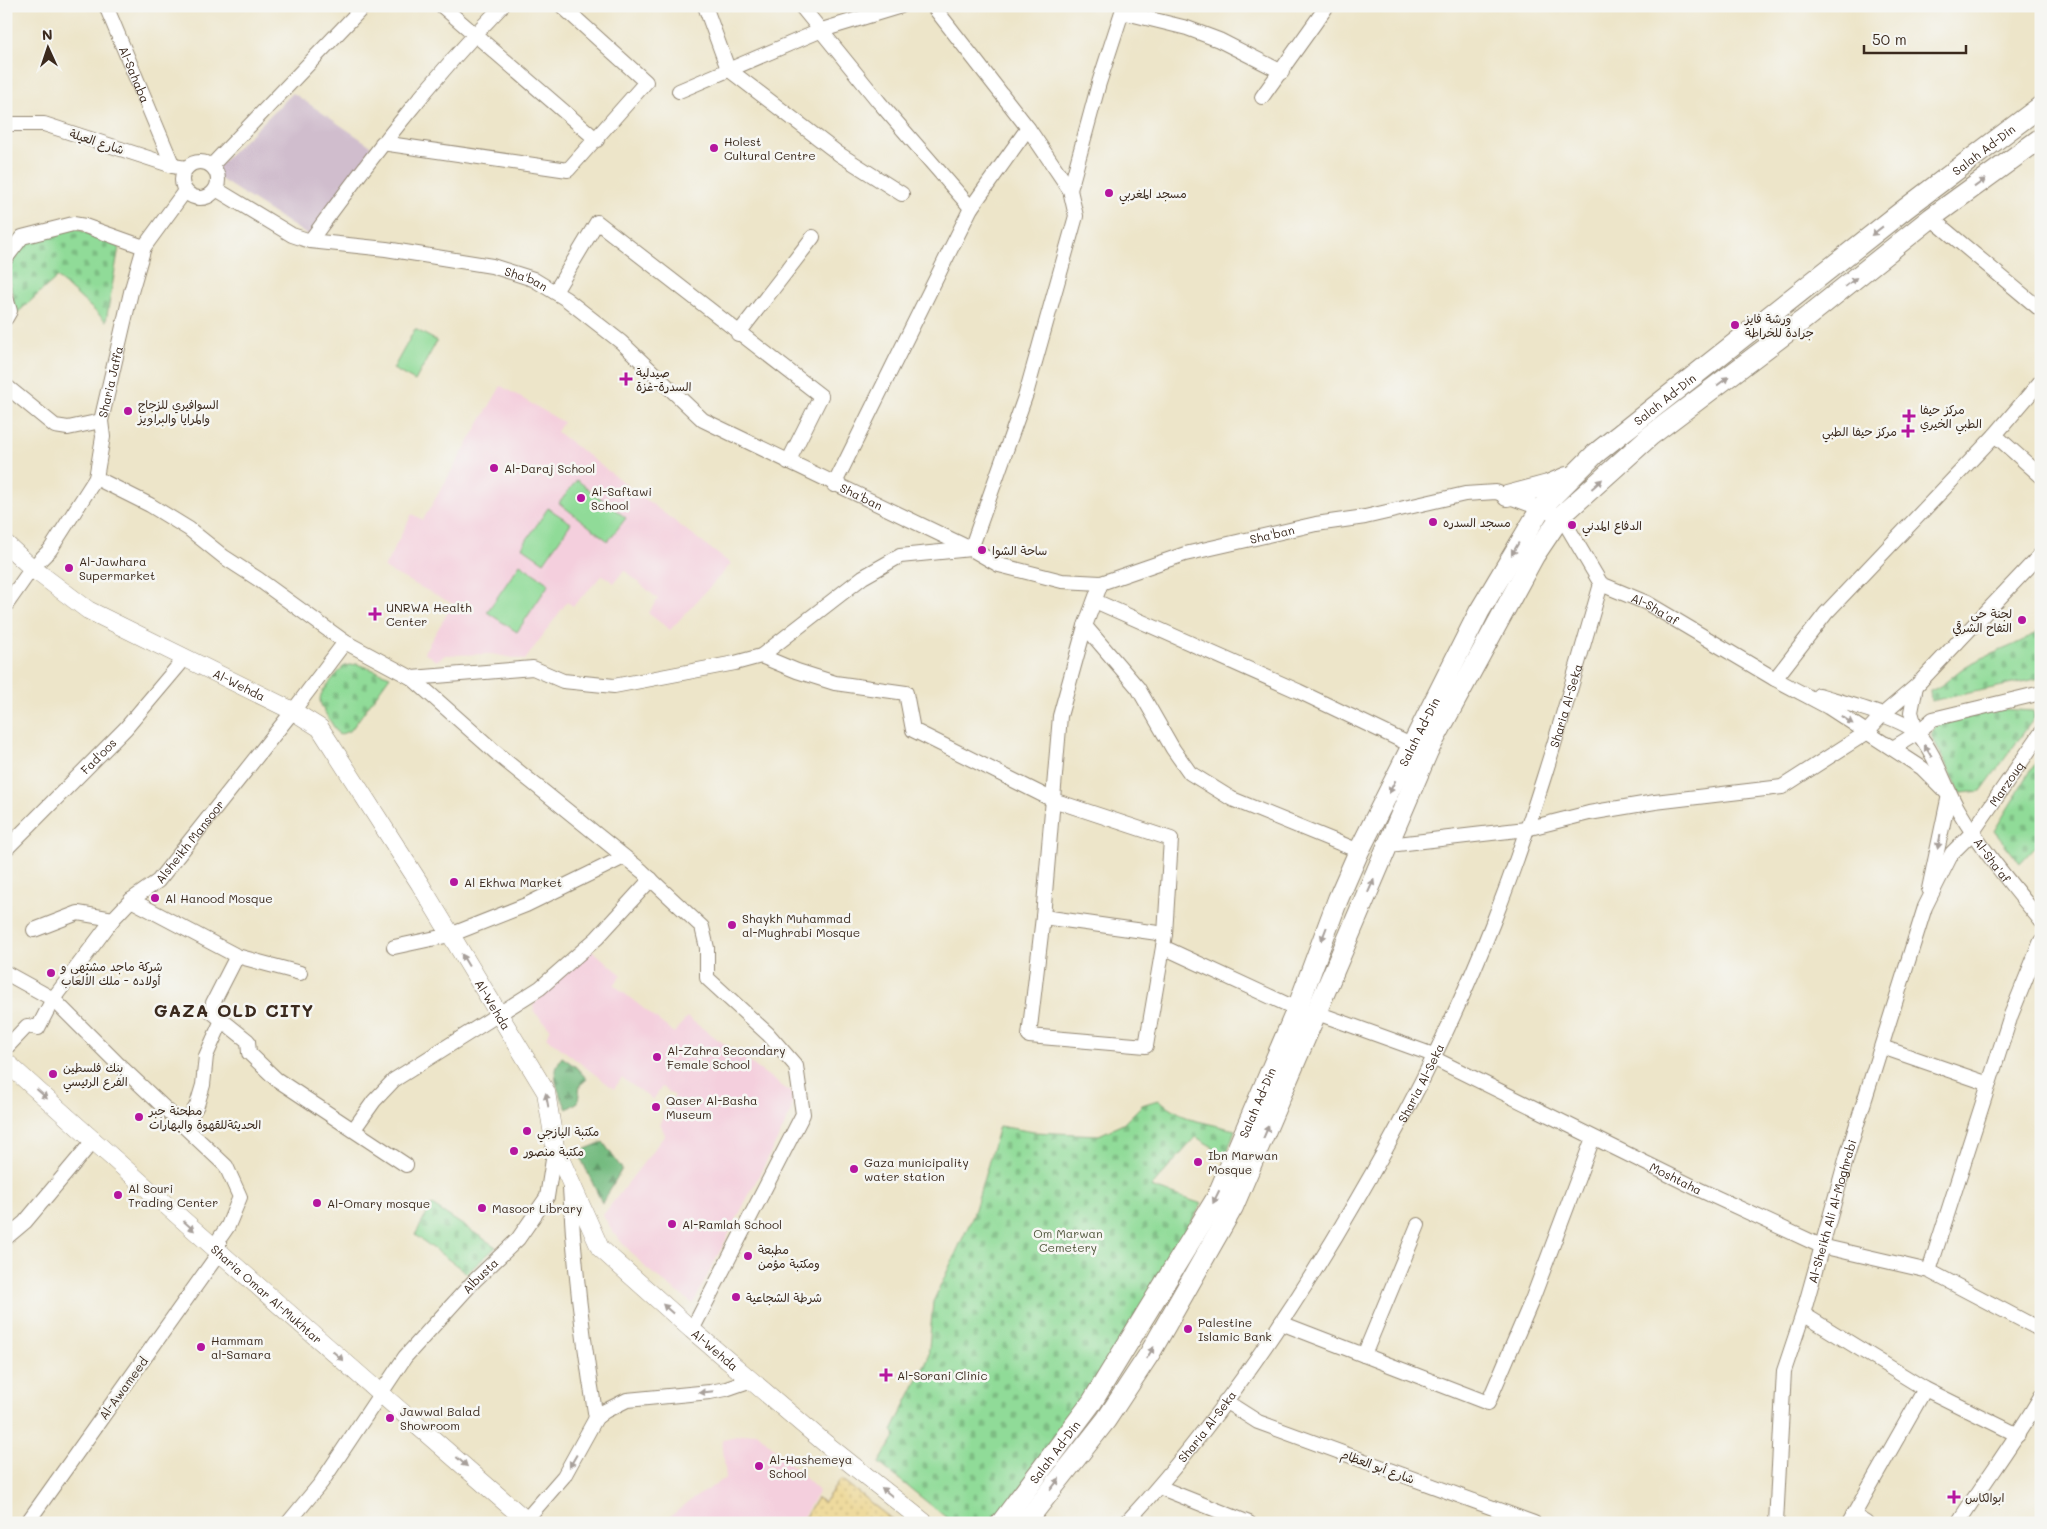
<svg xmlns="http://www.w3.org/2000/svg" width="2047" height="1529" font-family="Mali,'Playpen Sans Arabic',sans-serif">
<defs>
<pattern id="forest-firs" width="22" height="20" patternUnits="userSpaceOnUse" patternTransform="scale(1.25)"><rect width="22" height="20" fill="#74bb80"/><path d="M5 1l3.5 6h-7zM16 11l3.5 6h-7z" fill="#609868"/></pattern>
<pattern id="sand-dots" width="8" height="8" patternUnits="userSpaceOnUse" patternTransform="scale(1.25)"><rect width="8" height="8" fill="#eeda9e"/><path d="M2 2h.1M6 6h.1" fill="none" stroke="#cdbb88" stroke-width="1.8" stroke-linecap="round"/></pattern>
<pattern id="cemetery-stones" width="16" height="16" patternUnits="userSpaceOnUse" patternTransform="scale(1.25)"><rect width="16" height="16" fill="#90db98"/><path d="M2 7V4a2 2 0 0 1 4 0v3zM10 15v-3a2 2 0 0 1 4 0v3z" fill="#7dbc83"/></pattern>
</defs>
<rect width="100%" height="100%" fill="#f6f6f2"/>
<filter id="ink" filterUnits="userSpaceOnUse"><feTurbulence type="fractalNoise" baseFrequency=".02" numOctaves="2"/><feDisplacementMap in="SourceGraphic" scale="10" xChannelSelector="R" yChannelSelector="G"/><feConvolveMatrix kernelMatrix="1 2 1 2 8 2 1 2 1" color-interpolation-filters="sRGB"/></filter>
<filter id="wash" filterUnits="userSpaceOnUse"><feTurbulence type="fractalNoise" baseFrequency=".0096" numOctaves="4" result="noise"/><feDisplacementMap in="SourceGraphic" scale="20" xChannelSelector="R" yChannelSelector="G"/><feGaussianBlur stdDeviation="1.12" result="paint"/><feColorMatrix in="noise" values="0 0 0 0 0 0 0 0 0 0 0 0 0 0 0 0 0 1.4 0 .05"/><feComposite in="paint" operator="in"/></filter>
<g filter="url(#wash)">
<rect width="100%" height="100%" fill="#ede5c9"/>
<path fill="#f4cfdd" d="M 501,386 L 563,422 L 557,432 L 731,564 L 670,630 L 648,613 L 658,599 L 624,570 L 614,583 L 603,575 L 573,606 L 567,602 L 525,660 L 491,654 L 445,655 L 436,661 L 424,652 L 453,604 L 384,568 L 412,514 L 423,520 Z
M 589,948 L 622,975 L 614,985 L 674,1033 L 687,1017 L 793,1094 L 791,1113 L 693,1304 L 647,1269 L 614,1234 L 603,1215 L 665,1135 L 660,1123 L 665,1117 L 662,1114 L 675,1096 L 662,1087 L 653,1100 L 622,1078 L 614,1089 L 546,1037 L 551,1029 L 535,1013 L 533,1005 Z
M 757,1432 L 819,1491 L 799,1523 L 662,1523 L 691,1500 L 726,1478 L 722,1439 Z"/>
<path fill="#d0bdcd" d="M 293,93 L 374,148 L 309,236 L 211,173 Z"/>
<path fill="url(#forest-firs)" stroke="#58724f" d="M 562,1057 L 576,1067 L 587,1079 L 580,1085 L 578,1102 L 567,1109 C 558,1091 549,1075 562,1057 Z
M 603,1142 L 622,1169 L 602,1203 L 578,1152 Z"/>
<path fill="url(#sand-dots)" stroke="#94825e" d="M 841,1479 L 895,1522 L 896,1523 L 801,1523 L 817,1498 L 824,1502 Z"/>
<path fill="url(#cemetery-stones)" stroke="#66825b" d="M 75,228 L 119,247 L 106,321 L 57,277 L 16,314 L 9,276 L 15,255 L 32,237 Z
M 2041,629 L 2041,678 L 1931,701 L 1930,691 C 1945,686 1954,673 1968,665 C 1992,652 2019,646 2041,629 Z
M 357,664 L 390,676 L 351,730 L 339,735 C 314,694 312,703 344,666 Z
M 2002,709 L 2033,711 L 2035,717 L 1981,791 L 1961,793 L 1931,735 L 1936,725 Z
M 2041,754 L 2041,840 L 2020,863 L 1994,831 Z
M 1158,1100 L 1189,1119 L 1235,1130 L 1226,1155 L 1196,1137 L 1151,1187 L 1202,1204 L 1068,1429 L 992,1523 L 953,1523 L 879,1463 L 896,1435 L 892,1431 L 928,1359 L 933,1302 L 973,1216 L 999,1126 L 1034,1132 L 1099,1135 L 1123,1124 L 1142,1105 Z
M 432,1205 L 496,1247 L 467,1273 L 415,1235 Z"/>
<path fill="#90db98" stroke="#66825b" d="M 415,329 L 437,341 L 415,381 L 393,369 Z
M 577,480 L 626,518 L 608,541 L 559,503 Z
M 548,508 L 571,523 L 544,562 L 522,547 Z
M 520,564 L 549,584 L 517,632 L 487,612 Z"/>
</g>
<g filter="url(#ink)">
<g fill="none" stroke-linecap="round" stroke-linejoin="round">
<defs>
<g id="minor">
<path id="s1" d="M 106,6 L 173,166"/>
<path d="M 442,6 L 597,140"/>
<path d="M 705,6 L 728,69 L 839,154 L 902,194"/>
<path d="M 801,6 L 879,102 L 971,208"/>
<path d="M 679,91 L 822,30 L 901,6"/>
<path d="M 1262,97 L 1327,6"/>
<path d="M 6,124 L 44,124 L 173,166 L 186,168"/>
<path d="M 382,143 L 568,170 L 646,82 L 562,6"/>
<circle cx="200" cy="180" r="18"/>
<path d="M 212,165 L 364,6"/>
<path id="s2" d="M 216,189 L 292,235 L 310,241 L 386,249 L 492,266 L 533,279 L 566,299 L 621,342 L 703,420 L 971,549 L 999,565 L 1062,581 L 1101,583 L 1185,554 L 1316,524 L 1365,517 L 1465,494 L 1496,492 L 1561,516 L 1601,584 L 1647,603 L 1775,679 L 1828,707 L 1922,768 L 1949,795"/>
<path d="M 1070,190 L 1099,83 L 1122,12 L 1187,28 L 1219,40 L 1282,72"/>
<path d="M 1931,218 L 2041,310"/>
<path d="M 310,241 C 370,159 431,79 502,6"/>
<path d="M 6,258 L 22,237 L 73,224 L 85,226 L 144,247"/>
<path d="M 555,292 L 597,222 L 821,396 L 788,462"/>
<path d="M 6,298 L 10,311 L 6,318"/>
<path d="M 738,334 L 813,237"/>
<path d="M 6,386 L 55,426 L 68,428 L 101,421"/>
<path d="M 1995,435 L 2041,476"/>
<path d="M 96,478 L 150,505 L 189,529 L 224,557 L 258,579 L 345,642 L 412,678 L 533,668 L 563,681 L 614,686 L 735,663 L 761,656 L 863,577 L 900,556 L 971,549 L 1026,394 L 1076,216 L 1070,190 L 1028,128 L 933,6"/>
<path d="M 834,485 L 971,208 L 1028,128"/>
<path d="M 1101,583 L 1085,626 L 1060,716 L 1043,917 L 1165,934 L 1163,947 L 1297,1009"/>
<path d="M 1095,601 L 1298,691 L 1413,746"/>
<path id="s3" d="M 6,605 L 32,568 L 50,550 L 96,478 L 103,437 L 101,421 L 131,292 L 144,247 L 185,191"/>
<path d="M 1085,626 L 1138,688 L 1173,749 L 1190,773 L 1232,799 L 1359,851"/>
<path d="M 761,656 L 797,671 L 835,683 L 906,693 L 913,730 L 1053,800 L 1171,839 L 1165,934"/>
<path d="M 412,678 L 502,758 L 642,871 L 702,927 L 707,948 L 707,978 L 768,1034 L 796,1066 L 803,1114 L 692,1330"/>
<path d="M 1775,679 L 1826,613 L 1995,435 L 2041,381"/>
<path d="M 1916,686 L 1911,712 L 1917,733"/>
<path id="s4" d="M 1819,695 C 1841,702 1904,718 1918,734 C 1936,754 1945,788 1959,811 C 1982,850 2012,885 2041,921"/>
<path d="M 1886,744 L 1893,748 L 1917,733 L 1933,719 L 2041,693"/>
<path d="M 1389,845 L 1526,829 L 1589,813 L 1655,802 L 1782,787 L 1866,733 L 1882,715 L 1916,686 L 2041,554"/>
<path id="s5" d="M 6,849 L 126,728 L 185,658"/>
<path d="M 1929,889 L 1949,795"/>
<path d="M 131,900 L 237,956 L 300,973"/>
<path d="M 1043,917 L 1029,1036 L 1146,1046 L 1163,947"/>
<path d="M 34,930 L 78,913 L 113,919"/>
<path d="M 394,947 L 450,935 L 526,905 L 624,857"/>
<path d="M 237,956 L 213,1003 L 212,1012 L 248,1041 L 249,1053 L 276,1079 L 406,1165"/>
<path d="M 6,973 L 53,999 L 116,1062 L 226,1166 L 240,1197 L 228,1226 L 219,1239 L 219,1253 L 27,1523"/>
<path id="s6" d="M 1317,1013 L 1428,1053 L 1435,1059 L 1698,1189 L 1821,1246 L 1929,1271 L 2041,1330"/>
<path d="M 1882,1047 L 1989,1084"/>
<path id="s7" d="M 6,1048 L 27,1026 L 38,1028 L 53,999 L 113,919 L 131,900 L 158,881 L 293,711 L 345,642"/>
<path d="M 185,1126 L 197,1105 L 203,1085 L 206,1056 L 222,1020"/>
<path d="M 354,1129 L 374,1101 L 394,1080 L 540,988 L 597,938 L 651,879"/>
<path d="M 570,1188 C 574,1264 583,1342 596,1418"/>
<path d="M 6,1238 L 25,1222 L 93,1141"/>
<path d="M 1929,1271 L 2011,1015 L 2041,941"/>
<path d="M 1803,1314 L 1925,1389 L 2018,1435"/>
<path d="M 1281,1323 L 1488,1403 L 1532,1300 L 1593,1138"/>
<path d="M 1364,1355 L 1418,1225"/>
<path d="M 1225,1401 L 1258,1422 L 1534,1523"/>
<path d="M 1159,1487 L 1249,1523"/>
<path d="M 1853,1515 L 1866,1523"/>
<path id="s8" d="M 288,1523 L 321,1483 L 405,1357 L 474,1281 L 518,1239 L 547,1197 L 555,1147"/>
<path d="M 523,1523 L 564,1476 L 596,1418 L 605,1411 L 627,1400 L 710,1392 L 726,1389 L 752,1380"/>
<path id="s9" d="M 1126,1523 C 1216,1425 1292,1313 1358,1198 C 1411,1107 1456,1018 1494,920 C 1537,811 1568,697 1601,584"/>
<path id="s10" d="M 1776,1523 L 1784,1371 L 1803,1314 L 1847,1156 L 1925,907 L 1952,853 L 1972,833 L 2041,733"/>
<path d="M 1849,1523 L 1925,1389"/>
<path d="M 1958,1523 C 1985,1480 2016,1440 2041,1396"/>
</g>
<g id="major">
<path id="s11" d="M 6,544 L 32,568 L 88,610 L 293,711 L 320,728 L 420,884 L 546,1092 L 555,1147 L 600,1248 L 692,1330 L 826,1444 L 925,1523"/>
<path id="s12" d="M 6,1062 C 178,1218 354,1370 529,1523"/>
</g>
<g id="highway">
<path d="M 1507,496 L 1548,485 L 1567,477"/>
<path id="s13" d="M 1001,1523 L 1092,1402 L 1216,1199 L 1297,1009 L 1338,899 L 1359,851 L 1479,612 L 1541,508 L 1595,454 L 1905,209 L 2041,106"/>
<path d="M 1025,1523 L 1106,1420 L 1150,1353 L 1233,1207 L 1428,751 L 1534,556 L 1561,516 L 1650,436 L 1802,321 L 1931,218 L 2041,138"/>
</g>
</defs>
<use href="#minor" stroke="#948874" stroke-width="16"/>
<use href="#major" stroke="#948874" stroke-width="19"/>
<use href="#highway" stroke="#948874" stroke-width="22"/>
<use href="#minor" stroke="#fff" stroke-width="14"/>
<use href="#major" stroke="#fff" stroke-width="18"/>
<use href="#highway" stroke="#fff" stroke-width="20"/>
</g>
<defs><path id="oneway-solid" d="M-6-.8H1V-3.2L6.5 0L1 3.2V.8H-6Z" transform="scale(1.25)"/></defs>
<g fill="#a79f9a">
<use href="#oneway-solid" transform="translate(1980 183) rotate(-36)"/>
<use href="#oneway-solid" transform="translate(1877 231) rotate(142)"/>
<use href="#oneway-solid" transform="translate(1851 282) rotate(-38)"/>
<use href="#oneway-solid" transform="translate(1723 381) rotate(-37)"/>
<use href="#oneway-solid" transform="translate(1597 484) rotate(-42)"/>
<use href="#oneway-solid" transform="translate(1515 549) rotate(120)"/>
<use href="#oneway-solid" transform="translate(1847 720) rotate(34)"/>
<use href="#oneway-solid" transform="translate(1928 751) rotate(-120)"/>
<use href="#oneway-solid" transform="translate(1392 787) rotate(117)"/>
<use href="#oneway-solid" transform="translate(1939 842) rotate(102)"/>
<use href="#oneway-solid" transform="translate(1371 886) rotate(-66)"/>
<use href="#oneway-solid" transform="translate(1324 934) rotate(111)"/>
<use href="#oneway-solid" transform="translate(465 960) rotate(-121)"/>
<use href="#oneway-solid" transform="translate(42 1094) rotate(42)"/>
<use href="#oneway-solid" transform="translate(547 1100) rotate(-101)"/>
<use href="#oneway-solid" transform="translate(1266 1132) rotate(-67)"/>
<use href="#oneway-solid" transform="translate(1216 1197) rotate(116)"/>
<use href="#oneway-solid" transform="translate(189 1226) rotate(42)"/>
<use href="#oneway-solid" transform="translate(668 1309) rotate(-138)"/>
<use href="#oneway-solid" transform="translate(1150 1353) rotate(-58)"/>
<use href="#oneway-solid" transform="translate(338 1356) rotate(41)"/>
<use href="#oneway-solid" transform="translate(706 1392) rotate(174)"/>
<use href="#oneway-solid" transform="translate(573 1461) rotate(120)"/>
<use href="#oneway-solid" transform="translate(462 1462) rotate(41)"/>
<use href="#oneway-solid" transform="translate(1055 1484) rotate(-52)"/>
<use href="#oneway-solid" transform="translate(887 1492) rotate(-141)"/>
</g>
</g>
<g fill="#b5179e" stroke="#f6f6f2" stroke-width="2">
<circle cx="714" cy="148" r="5"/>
<circle cx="1109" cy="193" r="5"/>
<circle cx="1735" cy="325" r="5"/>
<path d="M623.5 371.5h5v5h5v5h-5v5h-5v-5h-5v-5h5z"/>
<circle cx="128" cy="411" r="5"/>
<path d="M1906.5 408.5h5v5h5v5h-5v5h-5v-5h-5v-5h5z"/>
<path d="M1905.5 423.5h5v5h5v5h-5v5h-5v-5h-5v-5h5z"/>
<circle cx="494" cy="468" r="5"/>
<circle cx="581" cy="498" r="5"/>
<circle cx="1433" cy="522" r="5"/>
<circle cx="1572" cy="525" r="5"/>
<circle cx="982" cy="550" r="5"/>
<circle cx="69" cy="568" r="5"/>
<path d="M372.5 606.5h5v5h5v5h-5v5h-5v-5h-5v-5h5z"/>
<circle cx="2022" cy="620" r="5"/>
<circle cx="454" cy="882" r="5"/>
<circle cx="155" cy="898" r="5"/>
<circle cx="732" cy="925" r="5"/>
<circle cx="51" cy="973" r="5"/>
<circle cx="657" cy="1057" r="5"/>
<circle cx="53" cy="1074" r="5"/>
<circle cx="656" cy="1107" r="5"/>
<circle cx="139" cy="1117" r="5"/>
<circle cx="527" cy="1131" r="5"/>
<circle cx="514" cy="1151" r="5"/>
<circle cx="1198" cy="1162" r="5"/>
<circle cx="854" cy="1169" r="5"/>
<circle cx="118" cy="1195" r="5"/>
<circle cx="317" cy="1203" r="5"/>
<circle cx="482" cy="1208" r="5"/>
<circle cx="672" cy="1224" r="5"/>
<circle cx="748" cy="1256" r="5"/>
<circle cx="736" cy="1297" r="5"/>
<circle cx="1188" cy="1329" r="5"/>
<circle cx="201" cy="1347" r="5"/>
<path d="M883.5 1367.5h5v5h5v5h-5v5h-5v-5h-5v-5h5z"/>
<circle cx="390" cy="1418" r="5"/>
<circle cx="759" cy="1466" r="5"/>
<path d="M1951.5 1489.5h5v5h5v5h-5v5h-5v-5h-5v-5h5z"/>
</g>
<g text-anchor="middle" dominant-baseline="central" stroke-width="5" stroke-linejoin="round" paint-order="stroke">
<g font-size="12" fill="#3b2a1e" stroke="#f6f6f2">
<text stroke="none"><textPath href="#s1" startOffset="74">Al-Sahaba</textPath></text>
<text transform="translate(97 141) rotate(18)">شارع العيلة</text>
<text stroke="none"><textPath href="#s13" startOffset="1724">Salah Ad-Din</textPath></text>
<text stroke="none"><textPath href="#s2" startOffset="328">Sha'ban</textPath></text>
<text stroke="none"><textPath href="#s3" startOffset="254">Sharia Jaffa</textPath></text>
<text stroke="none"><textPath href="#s13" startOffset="1319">Salah Ad-Din</textPath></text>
<text stroke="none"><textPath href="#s2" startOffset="732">Sha'ban</textPath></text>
<text stroke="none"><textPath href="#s2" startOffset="1168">Sha'ban</textPath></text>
<text stroke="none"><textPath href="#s2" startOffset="1604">Al-Sha'af</textPath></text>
<text stroke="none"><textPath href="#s11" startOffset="274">Al-Wehda</textPath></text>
<text stroke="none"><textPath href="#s9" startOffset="936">Sharia Al-Seka</textPath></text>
<text stroke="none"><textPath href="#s13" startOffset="899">Salah Ad-Din</textPath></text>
<text stroke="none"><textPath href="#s5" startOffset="131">Fad'oos</textPath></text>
<text stroke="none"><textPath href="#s10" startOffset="786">Marzouq</textPath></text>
<text stroke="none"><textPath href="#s7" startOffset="284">Alsheikh Mansoor</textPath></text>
<text stroke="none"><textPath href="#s4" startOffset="254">Al-Sha'af</textPath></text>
<text stroke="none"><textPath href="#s11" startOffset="692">Al-Wehda</textPath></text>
<text stroke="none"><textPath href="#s9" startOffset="531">Sharia Al-Seka</textPath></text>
<text stroke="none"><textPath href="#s13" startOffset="494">Salah Ad-Din</textPath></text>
<text stroke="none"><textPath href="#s6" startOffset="396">Moshtaha</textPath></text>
<text stroke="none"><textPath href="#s10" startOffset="319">Al-Sheikh Ali Al-Moghrabi</textPath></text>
<text stroke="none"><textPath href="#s8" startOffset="314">Albusta</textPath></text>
<text stroke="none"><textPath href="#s12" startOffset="349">Sharia Omar Al-Mukhtar</textPath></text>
<text stroke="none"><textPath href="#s11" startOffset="1114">Al-Wehda</textPath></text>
<text transform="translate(123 1388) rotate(-54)">Al-Awameed</text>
<text stroke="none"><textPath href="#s9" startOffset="126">Sharia Al-Seka</textPath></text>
<text stroke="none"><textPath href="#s13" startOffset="89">Salah Ad-Din</textPath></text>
<text transform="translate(1378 1466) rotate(20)">شارع أبو العظام</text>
</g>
<g font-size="12" fill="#3b2a1e" stroke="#f6f6f2" text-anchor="start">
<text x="724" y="141">Holest<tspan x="724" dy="14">Cultural Centre</tspan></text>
<text x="1119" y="193">مسجد المغربي</text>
<text x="1745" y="318">ورشة فايز<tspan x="1745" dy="14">جرادة للخراطة</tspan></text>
<text x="636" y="372">صيدلية<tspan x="636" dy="14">السدرة-غزة</tspan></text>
<text x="138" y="404">السوافيري للزجاج<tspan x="138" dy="14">والمرايا والبراويز</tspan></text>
<text x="1920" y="409">مركز حيفا<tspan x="1920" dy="14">الطبي الخيري</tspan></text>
<text x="1897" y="431" text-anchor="end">مركز حيفا الطبي</text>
<text x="504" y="468">Al-Daraj School</text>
<text x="591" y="491">Al-Saftawi<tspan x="591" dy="14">School</tspan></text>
<text x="1443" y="522">مسجد السدره</text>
<text x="1582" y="525">الدفاع المدني</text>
<text x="992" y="550">ساحة الشوا</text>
<text x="79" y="561">Al-Jawhara<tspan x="79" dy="14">Supermarket</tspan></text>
<text x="386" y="607">UNRWA Health<tspan x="386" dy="14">Center</tspan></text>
<text x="2012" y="613" text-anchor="end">لجنة حي<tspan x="2012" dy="14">التفاح الشرقي</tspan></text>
<text x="464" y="882">Al Ekhwa Market</text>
<text x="165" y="898">Al Hanood Mosque</text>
<text x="742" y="918">Shaykh Muhammad<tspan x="742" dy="14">al-Mughrabi Mosque</tspan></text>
<text x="61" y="966">شركة ماجد مشتهى و<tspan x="61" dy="14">أولاده - ملك الألعاب</tspan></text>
<text x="667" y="1050">Al-Zahra Secondary<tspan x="667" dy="14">Female School</tspan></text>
<text x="63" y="1067">بنك فلسطين<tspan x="63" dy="14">الفرع الرئيسي</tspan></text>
<text x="666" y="1100">Qaser Al-Basha<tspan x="666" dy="14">Museum</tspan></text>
<text x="149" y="1110">مطحنة جبر<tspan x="149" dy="14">الحديثةللقهوة والبهارات</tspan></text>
<text x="537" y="1131">مكتبة اليازجي</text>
<text x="524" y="1151">مكتبة منصور</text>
<text x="1208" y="1155">Ibn Marwan<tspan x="1208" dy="14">Mosque</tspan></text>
<text x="864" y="1162">Gaza municipality<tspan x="864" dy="14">water station</tspan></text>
<text x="128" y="1188">Al Souri<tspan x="128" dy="14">Trading Center</tspan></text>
<text x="327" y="1203">Al-Omary mosque</text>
<text x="492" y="1208">Masoor Library</text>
<text x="682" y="1224">Al-Ramlah School</text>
<text x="758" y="1249">مطبعة<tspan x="758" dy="14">ومكتبة مؤمن</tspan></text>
<text x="746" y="1297">شرطة الشجاعية</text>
<text x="1198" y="1322">Palestine<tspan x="1198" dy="14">Islamic Bank</tspan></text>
<text x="211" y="1340">Hammam<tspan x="211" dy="14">al-Samara</tspan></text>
<text x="897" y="1375">Al-Sorani Clinic</text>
<text x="400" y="1411">Jawwal Balad<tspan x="400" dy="14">Showroom</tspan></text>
<text x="769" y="1459">Al-Hashemeya<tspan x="769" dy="14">School</tspan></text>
<text x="1965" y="1497">ابوالكاس</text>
</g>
<g font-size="12" fill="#50563c" stroke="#f6f6f2">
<text x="1068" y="1233">Om Marwan<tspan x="1068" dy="14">Cemetery</tspan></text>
</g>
<g font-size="18" font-weight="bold" letter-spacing="1" fill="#3b2a1e" stroke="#f6f6f2">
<text x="234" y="1010">GAZA OLD CITY</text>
</g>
</g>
<rect width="2047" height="1529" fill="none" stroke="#f6f6f2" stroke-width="25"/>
<g transform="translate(48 48) rotate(357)" stroke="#f6f6f2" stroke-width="4" paint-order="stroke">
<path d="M0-4L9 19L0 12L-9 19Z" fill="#3b2a1e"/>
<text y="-8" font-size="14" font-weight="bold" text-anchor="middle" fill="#3b2a1e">N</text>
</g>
<path d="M1864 45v8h102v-8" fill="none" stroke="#3b2a1e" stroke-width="2.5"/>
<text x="1872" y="45" font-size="15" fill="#3b2a1e" stroke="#f6f6f2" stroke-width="4" paint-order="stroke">50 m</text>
</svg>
